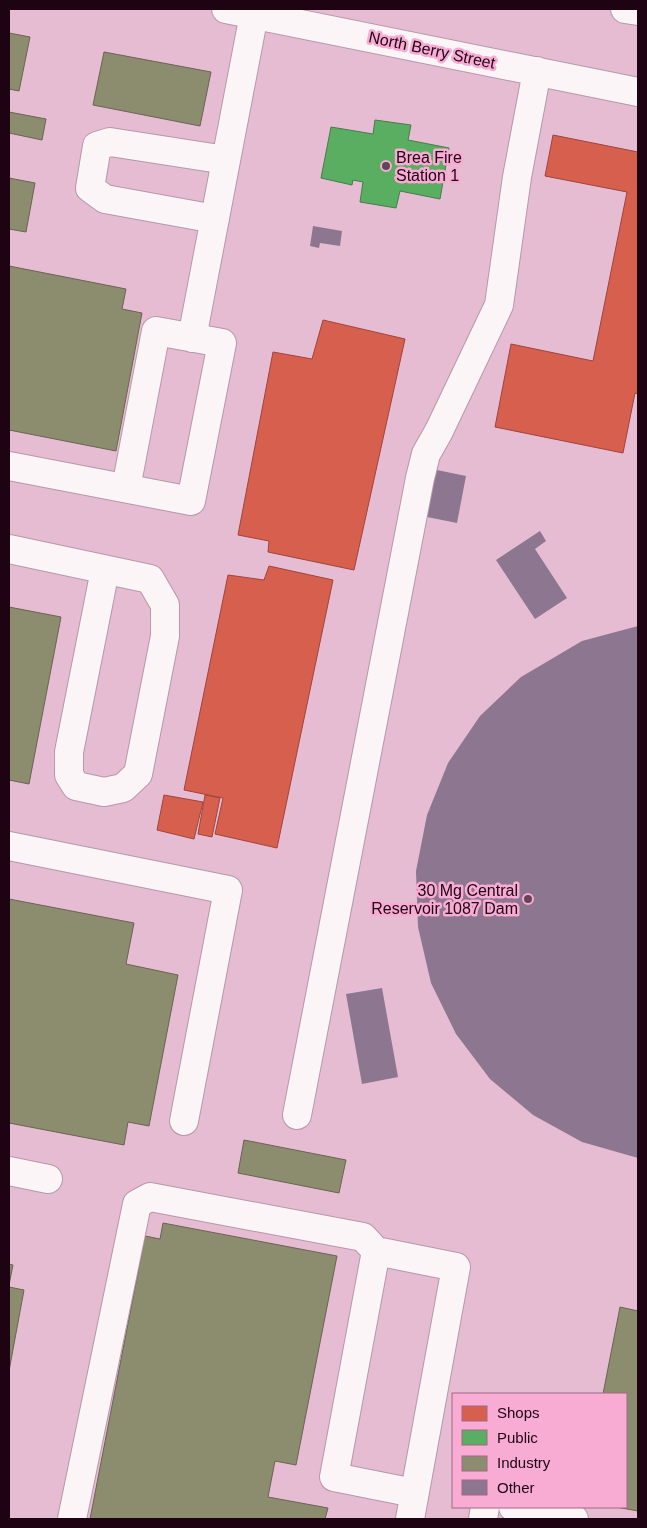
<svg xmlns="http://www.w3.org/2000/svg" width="647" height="1528" font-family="Arial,sans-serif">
<rect width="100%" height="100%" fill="#e6bcd2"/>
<path fill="#d6604d" stroke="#9f443c" d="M 553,135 L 638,152 L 638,394 L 635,393 L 623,453 L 495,427 L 511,344 L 593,361 L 627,192 L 545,176 Z
M 323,320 L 405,339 L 354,570 L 268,552 L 269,541 L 238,535 L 273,352 L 312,359 Z
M 269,566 L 333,580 L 277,848 L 215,834 L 223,798 L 184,790 L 228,575 L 264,580 Z
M 164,795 L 203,802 L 194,839 L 157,830 Z
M 205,795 L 220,798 L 212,837 L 198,834 Z"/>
<path fill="#5aae61" stroke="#487b4a" d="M 375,120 L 411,125 L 408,140 L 449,148 L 440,199 L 400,191 L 396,208 L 360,202 L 363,182 L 353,180 L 352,185 L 321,178 L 331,127 L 373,134 Z"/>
<path fill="#8c8c6e" stroke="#6b6353" d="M 9,33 L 30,37 L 19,91 L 9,89 Z
M 104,52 L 211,72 L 200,126 L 93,105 Z
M 9,112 L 46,119 L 42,140 L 9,133 Z
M 9,178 L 35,183 L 26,232 L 9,229 Z
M 9,266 L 126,289 L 122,309 L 142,313 L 116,451 L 9,430 Z
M 9,607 L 61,617 L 29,784 L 9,780 Z
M 9,899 L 134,923 L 126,964 L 178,975 L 149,1126 L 128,1122 L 124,1145 L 9,1123 Z
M 244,1140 L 346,1160 L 339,1193 L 238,1173 Z
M 163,1223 L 337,1256 L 296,1465 L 275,1461 L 268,1497 L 328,1508 L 325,1519 L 90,1519 L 145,1236 L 160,1239 Z
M 9,1264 L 13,1265 L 9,1285 Z
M 9,1287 L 24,1290 L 9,1371 Z
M 620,1307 L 638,1311 L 638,1511 L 616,1507 L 626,1507 L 626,1394 L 603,1394 Z"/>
<path fill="#8d7690" d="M 313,226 L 342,231 L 340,246 L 320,243 L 319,248 L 310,246 Z
M 432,469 L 466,476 L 457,523 L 422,516 Z
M 540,531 L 546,541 L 535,549 L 567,598 L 535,619 L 496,560 Z
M 638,626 L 638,1158 L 582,1142 L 533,1115 L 490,1079 L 456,1034 L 431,983 L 418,927 L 416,871 L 427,815 L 448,763 L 480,716 L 521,677 L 582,641 Z
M 382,988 L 398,1077 L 362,1084 L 346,994 Z"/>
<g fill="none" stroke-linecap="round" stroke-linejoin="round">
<defs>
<path id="minor" d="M 226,9 L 638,92
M 625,9 L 638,11
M 215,219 L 105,199 L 90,188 L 97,146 L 110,142 L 226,160
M 192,338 L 255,9
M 9,466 L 191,501 L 222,343 L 156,331 L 126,488
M 9,549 L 150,579 L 165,605 L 165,636 L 138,774 L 123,788 L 104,792 L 76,786 L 69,775 L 69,752 L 105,570
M 9,846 L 228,890 L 184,1121
M 297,1115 L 420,478 L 426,454 L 439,431 L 499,305 L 517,177 L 537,71
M 9,1171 L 48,1179
M 513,1507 L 574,1519
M 72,1519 L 137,1204 L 150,1197 L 363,1237 L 376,1251
M 410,1519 L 456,1267 L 376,1251 L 334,1477 L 414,1493
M 483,1519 L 485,1507"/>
</defs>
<use href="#minor" stroke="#b797a8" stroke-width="30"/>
<use href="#minor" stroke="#fbf5f8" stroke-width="28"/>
</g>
<g fill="#644456" stroke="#f8abd3" stroke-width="2">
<circle cx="386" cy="166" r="5"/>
<circle cx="528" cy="899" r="5"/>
</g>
<g text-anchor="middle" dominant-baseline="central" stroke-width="5" stroke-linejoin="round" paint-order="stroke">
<g font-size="16" fill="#1e0413" stroke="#f8abd3">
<text transform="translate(432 50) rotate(12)">North Berry Street</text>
</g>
<g font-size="16" fill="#1e0413" stroke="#f8abd3" text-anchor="start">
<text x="396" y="157">Brea Fire<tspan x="396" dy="18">Station 1</tspan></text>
<text x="518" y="890" text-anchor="end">30 Mg Central<tspan x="518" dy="18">Reservoir 1087 Dam</tspan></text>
</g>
</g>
<rect width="647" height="1528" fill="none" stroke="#1e0413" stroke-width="20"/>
<rect x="452" y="1393" width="175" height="115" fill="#f8abd3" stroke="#a16886"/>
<rect x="462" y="1406" width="25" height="15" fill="#d6604d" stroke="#a16886"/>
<text x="497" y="1418" font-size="15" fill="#1e0413">Shops</text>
<rect x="462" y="1430" width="25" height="15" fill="#5aae61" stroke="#a16886"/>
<text x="497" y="1443" font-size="15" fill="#1e0413">Public</text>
<rect x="462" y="1456" width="25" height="15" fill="#8c8c6e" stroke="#a16886"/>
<text x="497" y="1468" font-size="15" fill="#1e0413">Industry</text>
<rect x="462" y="1480" width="25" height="15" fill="#8d7690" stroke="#a16886"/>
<text x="497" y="1493" font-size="15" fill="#1e0413">Other</text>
</svg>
